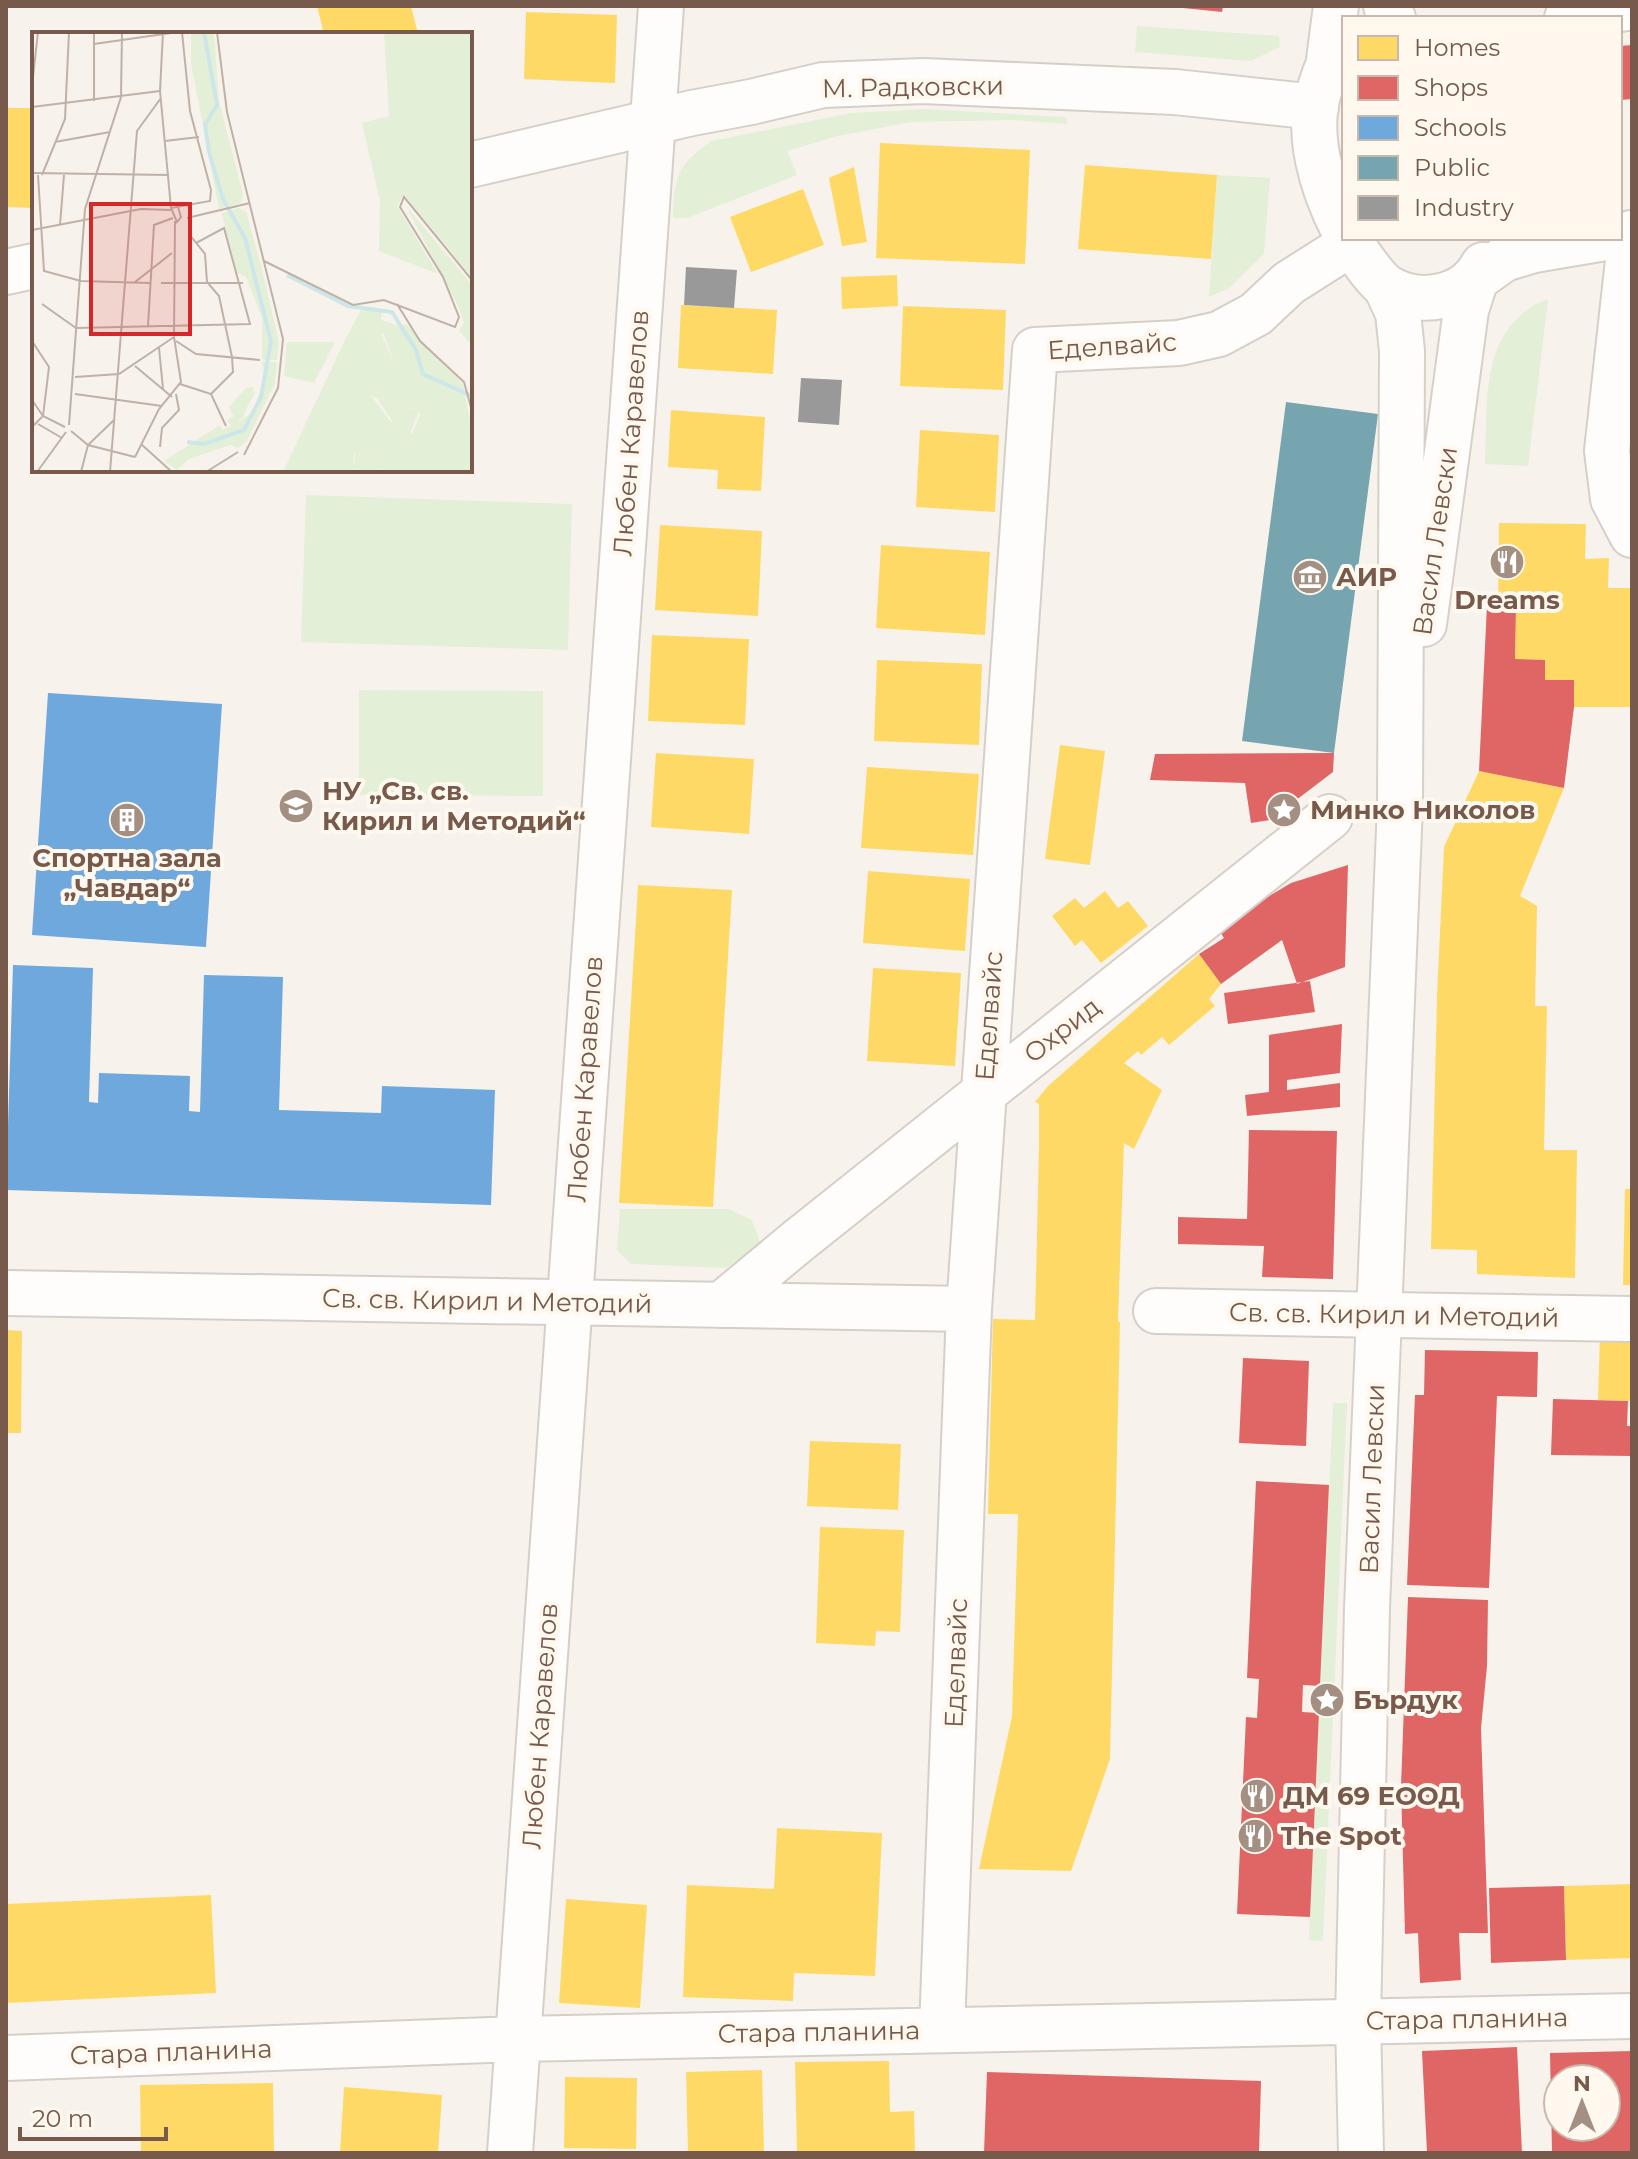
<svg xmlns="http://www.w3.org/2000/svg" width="1638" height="2159" font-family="Montserrat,sans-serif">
<rect width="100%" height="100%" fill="#f7f3ec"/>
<path fill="#e4efd7" d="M 1137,26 L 1279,36 L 1280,47 L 1251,61 L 1135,52 Z
M 925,109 L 1065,117 L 1068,124 L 1014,120 L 911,122 L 838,136 L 787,151 L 797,175 L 687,218 L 673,218 C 674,177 677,164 712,141 L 851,113 Z
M 1217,175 L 1270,178 L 1264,254 L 1229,288 L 1209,297 Z
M 1548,300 L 1528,466 L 1485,464 C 1488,414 1480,350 1521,315 C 1530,308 1536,302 1548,300 Z
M 306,495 L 572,504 L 568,650 L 301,642 Z
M 359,690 L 543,691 L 543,796 L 359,795 Z
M 620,1209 L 729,1209 L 752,1220 L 761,1244 L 726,1268 L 631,1264 L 617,1250 Z
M 1333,1403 L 1347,1403 L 1323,1941 L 1309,1940 Z"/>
<path fill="#ffd966" d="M 317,6 L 411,6 L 418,34 L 324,34 Z
M 526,12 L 617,15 L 615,83 L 524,79 Z
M 6,108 L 34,108 L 34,208 L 6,207 Z
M 880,143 L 1030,150 L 1025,264 L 876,258 Z
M 1085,165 L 1217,175 L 1211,259 L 1078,249 Z
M 854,167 L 867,242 L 842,246 L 829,178 Z
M 803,189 L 824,245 L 751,272 L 730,217 Z
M 897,275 L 898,306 L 842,309 L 841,277 Z
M 681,305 L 777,310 L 773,374 L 678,368 Z
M 903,306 L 1006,310 L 1003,390 L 900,386 Z
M 671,410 L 765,417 L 761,491 L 717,489 L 718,470 L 668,467 Z
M 920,430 L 999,435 L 995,512 L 916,507 Z
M 1499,523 L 1586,524 L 1585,559 L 1609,558 L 1608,588 L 1632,588 L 1632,707 L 1574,707 L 1574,680 L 1545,680 L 1545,660 L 1515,659 L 1516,605 L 1498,605 Z
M 660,525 L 762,531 L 758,616 L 655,610 Z
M 881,545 L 990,552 L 985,635 L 876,628 Z
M 652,635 L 749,639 L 745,725 L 648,721 Z
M 877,660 L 982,664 L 979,745 L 874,741 Z
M 1060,745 L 1105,751 L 1090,865 L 1045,859 Z
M 656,753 L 754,759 L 749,834 L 651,827 Z
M 867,767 L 979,774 L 973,855 L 861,848 Z
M 1479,771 L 1564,788 L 1520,896 L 1537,906 L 1535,1006 L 1547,1006 L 1544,1150 L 1577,1150 L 1575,1278 L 1477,1274 L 1477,1250 L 1431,1249 L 1437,996 L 1444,847 Z
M 868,871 L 970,879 L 965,951 L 863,943 Z
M 638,885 L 732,890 L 713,1207 L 619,1203 Z
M 1105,891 L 1118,908 L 1128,901 L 1148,926 L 1101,963 L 1082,940 L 1075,946 L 1052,916 L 1075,898 L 1084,908 Z
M 1199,954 L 1221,984 L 1209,999 L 1215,1006 L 1169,1045 L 1162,1037 L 1141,1055 L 1138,1051 L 1124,1063 L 1162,1090 L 1134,1149 L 1124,1143 L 1118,1322 L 1120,1322 L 1110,1759 L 1071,1871 L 979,1869 L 1012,1716 L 1018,1514 L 988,1514 L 993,1319 L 1035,1320 L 1039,1147 L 1039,1104 L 1035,1102 L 1048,1086 Z
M 873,968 L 961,973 L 955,1066 L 867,1061 Z
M 1625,1189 L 1632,1189 L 1632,1285 L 1623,1285 Z
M 6,1330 L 22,1331 L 21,1433 L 6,1433 Z
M 1600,1335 L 1632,1335 L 1632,1401 L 1598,1400 Z
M 810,1441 L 901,1444 L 898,1510 L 807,1506 Z
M 820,1527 L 904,1530 L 900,1632 L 876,1631 L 875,1646 L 816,1643 Z
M 777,1828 L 882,1833 L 875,1976 L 794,1973 L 793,2001 L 683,1997 L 687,1885 L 774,1889 Z
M 1632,1884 L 1632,1958 L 1566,1960 L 1564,1886 Z
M 211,1895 L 216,1993 L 6,2003 L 6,1904 Z
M 566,1899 L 647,1905 L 640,2008 L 559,2003 Z
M 889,2061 L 890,2112 L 914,2111 L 915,2153 L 797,2153 L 795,2062 Z
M 762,2070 L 764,2153 L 688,2153 L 686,2072 Z
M 565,2077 L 637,2078 L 636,2149 L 564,2148 Z
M 273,2083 L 274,2153 L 141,2153 L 140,2085 Z
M 344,2087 L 442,2095 L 438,2153 L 340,2153 Z"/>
<path fill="#e06666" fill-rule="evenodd" d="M 1183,6 L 1223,6 L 1222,12 L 1183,8 Z
M 1632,45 L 1632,99 L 1620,100 L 1620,46 Z
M 1487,605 L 1516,605 L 1515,659 L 1545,660 L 1545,680 L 1574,680 L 1574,707 L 1564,788 L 1479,771 Z
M 1334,753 L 1333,772 L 1270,820 L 1251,823 L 1245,783 L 1150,780 L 1155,754 Z
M 1348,865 L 1345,967 L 1297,984 L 1282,940 L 1221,984 L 1199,954 L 1224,938 L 1217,927 L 1291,883 Z
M 1310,981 L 1315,1012 L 1228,1024 L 1224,993 Z
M 1342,1024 L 1340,1073 L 1287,1080 L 1287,1090 L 1340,1083 L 1340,1107 L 1247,1116 L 1245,1095 L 1269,1092 L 1269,1035 Z
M 1249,1130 L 1337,1131 L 1333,1279 L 1262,1277 L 1264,1246 L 1178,1244 L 1178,1217 L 1247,1219 Z
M 1425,1350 L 1538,1352 L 1537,1397 L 1497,1396 L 1489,1588 L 1407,1585 L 1415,1395 L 1424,1395 Z
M 1243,1358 L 1309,1361 L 1306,1446 L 1239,1443 Z
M 1553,1399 L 1628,1401 L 1627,1426 L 1632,1426 L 1632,1456 L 1551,1455 Z
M 1256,1481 L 1329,1485 L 1320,1686 L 1303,1685 L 1302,1712 L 1319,1713 L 1310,1917 L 1237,1914 L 1246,1717 L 1257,1718 L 1259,1679 L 1247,1678 Z
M 1408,1597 L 1488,1600 L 1487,1666 L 1481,1728 L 1488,1933 L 1459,1933 L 1461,1980 L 1420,1983 L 1418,1933 L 1405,1934 L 1401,1786 Z
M 1564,1886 L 1566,1960 L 1491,1963 L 1489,1888 Z
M 1517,2047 L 1522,2153 L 1427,2153 L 1422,2051 Z
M 1632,2051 L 1632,2153 L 1552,2153 L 1550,2053 ZM 1558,2079 L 1606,2079 L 1606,2127 L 1558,2127 Z
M 987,2072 L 1261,2081 L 1259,2153 L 984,2153 Z"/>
<path fill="#6fa8dc" d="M 48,693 L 222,704 L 206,947 L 32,935 Z
M 13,965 L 93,968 L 89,1102 L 98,1103 L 99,1073 L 190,1076 L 189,1111 L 200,1112 L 204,975 L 283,977 L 279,1110 L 381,1113 L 382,1086 L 495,1090 L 491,1205 L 6,1190 Z"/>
<path fill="#76a5af" d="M 1286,402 L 1378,414 L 1334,753 L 1242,741 Z"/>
<path fill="#999" d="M 686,267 L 737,270 L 734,308 L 684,305 Z
M 801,378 L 842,380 L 839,425 L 798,422 Z"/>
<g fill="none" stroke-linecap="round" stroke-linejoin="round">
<defs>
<path id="street" d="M 1567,18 L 1632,7
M 470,165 L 692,113 L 751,102 L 823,85 L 923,81 L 1175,92 L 1316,107
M 1631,233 L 1607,451 L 1613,499 L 1632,535
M 6,272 L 34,266
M 6,1293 L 969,1309
M 721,1305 L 798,1241 L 1330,817
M 1156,1311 L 1632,1319
M 942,2029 L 969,1309 L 1035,350 L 1179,343 L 1219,334 L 1256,314 L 1289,283 L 1352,243
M 6,2058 L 518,2039 L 1632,2016
M 510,2153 L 661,6"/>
<path id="secondary" d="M 1386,6 L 1393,18
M 1344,57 C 1340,60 1332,63 1328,67 C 1325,71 1323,80 1321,85 C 1304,132 1322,188 1344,231
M 1328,67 L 1336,6
M 1348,238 C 1358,253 1374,279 1388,288 C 1420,307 1466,298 1483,265
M 1424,624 L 1466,310 L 1476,279 L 1504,259 L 1534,250 L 1605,238
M 1361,2153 L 1358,2021 L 1367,1608 L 1400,805 L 1402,351 L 1398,313 L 1386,287"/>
</defs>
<use href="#street" stroke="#d6cfc8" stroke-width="48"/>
<use href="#secondary" stroke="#d7d0c8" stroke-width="48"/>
<use href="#street" stroke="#fefdfc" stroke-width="44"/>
<use href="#secondary" stroke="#fefdfc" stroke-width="44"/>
</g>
<defs>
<symbol id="restaurant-disc" viewBox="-11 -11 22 22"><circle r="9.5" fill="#a49083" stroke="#fff8ee"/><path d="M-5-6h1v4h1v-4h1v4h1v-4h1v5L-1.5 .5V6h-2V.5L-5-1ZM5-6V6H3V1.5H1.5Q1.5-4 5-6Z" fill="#fff"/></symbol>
<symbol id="museum-disc" viewBox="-11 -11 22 22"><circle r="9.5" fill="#a49083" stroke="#fff8ee"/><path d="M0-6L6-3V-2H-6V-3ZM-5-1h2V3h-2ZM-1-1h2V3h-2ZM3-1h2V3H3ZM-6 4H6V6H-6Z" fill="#fff"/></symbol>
<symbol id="school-disc" viewBox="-11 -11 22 22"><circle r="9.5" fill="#a49083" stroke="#fff8ee"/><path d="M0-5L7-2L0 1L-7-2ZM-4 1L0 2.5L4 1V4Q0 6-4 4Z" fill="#fff"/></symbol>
<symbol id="sight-disc" viewBox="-11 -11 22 22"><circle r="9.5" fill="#a49083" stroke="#fff8ee"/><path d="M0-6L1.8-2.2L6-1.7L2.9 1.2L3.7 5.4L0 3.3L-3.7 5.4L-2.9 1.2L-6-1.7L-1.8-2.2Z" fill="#fff"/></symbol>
<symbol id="building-disc" viewBox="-11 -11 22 22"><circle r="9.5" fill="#a49083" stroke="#fff8ee"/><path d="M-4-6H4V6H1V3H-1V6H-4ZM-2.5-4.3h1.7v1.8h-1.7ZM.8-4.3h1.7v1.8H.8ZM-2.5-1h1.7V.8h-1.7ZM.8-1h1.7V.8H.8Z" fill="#fff"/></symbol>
</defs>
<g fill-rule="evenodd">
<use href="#restaurant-disc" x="1487" y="542" width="40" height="40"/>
<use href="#museum-disc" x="1290" y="557" width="40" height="40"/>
<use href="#school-disc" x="276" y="786" width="40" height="40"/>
<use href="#sight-disc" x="1264" y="790" width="40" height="40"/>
<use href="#building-disc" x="107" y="800" width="40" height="40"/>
<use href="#sight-disc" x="1307" y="1680" width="40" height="40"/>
<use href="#restaurant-disc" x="1237" y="1776" width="40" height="40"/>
<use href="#restaurant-disc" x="1235" y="1816" width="40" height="40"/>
</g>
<g text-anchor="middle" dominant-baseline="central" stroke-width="8" stroke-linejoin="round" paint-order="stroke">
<g font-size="26" fill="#775a4b" stroke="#fff8ee">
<text transform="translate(913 87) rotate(-1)">М. Радковски</text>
<text transform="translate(1112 346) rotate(-4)">Еделвайс</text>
<text transform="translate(631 433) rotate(-86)">Любен Каравелов</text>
<text transform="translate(1435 541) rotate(-82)">Васил Левски</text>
<text transform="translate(989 1016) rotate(-86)">Еделвайс</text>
<text transform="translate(1062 1030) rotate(-38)">Охрид</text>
<text transform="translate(585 1079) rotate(-86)">Любен Каравелов</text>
<text transform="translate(487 1301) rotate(1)">Св. св. Кирил и Методий</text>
<text transform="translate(1394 1315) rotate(1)">Св. св. Кирил и Методий</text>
<text transform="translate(1372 1479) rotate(-88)">Васил Левски</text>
<text transform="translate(956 1663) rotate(-88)">Еделвайс</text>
<text transform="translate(540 1726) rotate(-86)">Любен Каравелов</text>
<text transform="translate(1467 2019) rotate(-1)">Стара планина</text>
<text transform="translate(819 2032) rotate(-1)">Стара планина</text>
<text transform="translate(171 2052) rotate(-2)">Стара планина</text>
</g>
<g font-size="26" font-weight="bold" fill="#775a4b" stroke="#fff8ee" text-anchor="start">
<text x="1336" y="577">АИР</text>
<text x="1507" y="600" text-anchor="middle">Dreams</text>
<text x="322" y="791">НУ „Св. св.<tspan x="322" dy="30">Кирил и Методий“</tspan></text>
<text x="1310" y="810">Минко Николов</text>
<text x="127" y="858" text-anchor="middle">Спортна зала<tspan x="127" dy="30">„Чавдар“</tspan></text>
<text x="1353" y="1700">Бърдук</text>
<text x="1283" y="1796">ДМ 69 ЕООД</text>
<text x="1281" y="1836">The Spot</text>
</g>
</g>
<g transform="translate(32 32)">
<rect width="440" height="440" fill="#f7f3ec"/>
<path d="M 159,0 L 182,0 L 187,69 L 211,162 L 209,171 L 187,177 L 159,31 ZM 207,176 L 214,180 L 230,237 L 247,310 L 245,328 L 230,328 L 230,286 L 214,245 L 204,240 L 198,217 L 190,181 ZM 338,275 L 350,279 L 349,288 L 368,294 L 384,322 L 383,331 L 366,334 L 361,329 L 352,302 L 327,301 L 313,308 L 330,276 ZM 230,329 L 245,330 L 243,351 L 215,409 L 206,416 L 198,413 L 157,427 L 145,438 L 132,429 L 188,393 L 190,398 L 198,394 L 202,389 L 195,388 L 202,384 L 197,375 L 221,354 L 222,363 L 206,390 L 220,381 L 233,346 Z" fill="#e4efd7"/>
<path d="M 352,0 L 440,0 L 440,245 L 372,163 L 365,174 L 406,242 L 347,219 L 348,169 L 330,91 L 357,84 ZM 374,174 L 440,253 L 440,313 L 427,299 L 432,291 L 427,276 ZM 374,292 L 431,352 L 440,399 L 440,440 L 347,440 L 337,409 L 322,422 L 323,440 L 251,440 L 313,308 L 335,293 L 345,293 L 361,329 L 377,333 L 384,322 L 368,294 ZM 313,329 L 353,335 L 348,350 L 372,377 L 385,376 L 388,383 L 380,402 L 358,389 Z" fill="#e4efd7" fill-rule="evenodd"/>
<path d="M 303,310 L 282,351 L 252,344 L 255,310 ZM 313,328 L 353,335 L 349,350 L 378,365 L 372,377 L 388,376 L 376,408 L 362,406 L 365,396 L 345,366 L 304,351 ZM 222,355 L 211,386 L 198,393 L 195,388 L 202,384 L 197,375 L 214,356 ZM 335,407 L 337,409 L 347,440 L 323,440 L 323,409 Z" fill="#e4efd7"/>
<path fill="none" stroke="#cde6e8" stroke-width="4" d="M 255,243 L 316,274 L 360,280 L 384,318 L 391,342 L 440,364M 155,410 L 172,412 L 212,398 L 229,365 L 239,309 L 213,206 L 191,167 L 177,120 L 173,93 L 185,73 L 172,0"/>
<path fill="none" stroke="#c0b1a7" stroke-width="2" d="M 131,0 L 128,59 L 139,176M 185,0 L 195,80 L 251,307 L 246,356 L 212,423M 62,12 L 146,0M 0,54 L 6,0M 62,69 L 62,0M 0,75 L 128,59M 133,109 L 167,105M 23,110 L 78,100M 0,141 L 137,143M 6,143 L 12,239 L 49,249 L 118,251M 10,143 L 33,87 L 37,0M 146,175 L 149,185 L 145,190 L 139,176 L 178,169 L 179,158 L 158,79 L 150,0M 155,186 L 218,171M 158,186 L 157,202 L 173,222 L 175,250 L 187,264 L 200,325 L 201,340 L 179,362M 28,193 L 32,143M 0,198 L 109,177 L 139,178M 232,229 L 321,273 L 352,268 L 423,295 L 427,285 L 411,245 L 368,175 L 372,165 L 440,248M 103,250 L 140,221M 129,251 L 211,251M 10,272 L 44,296 L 218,292 L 192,196 L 164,211M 365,272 L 388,309 L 432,350 L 440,379M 116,294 L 122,193 L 141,186M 0,309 L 17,335 L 11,384 L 0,395M 144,309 L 164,322 L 228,328M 127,316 L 131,357M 103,334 L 140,365M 43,345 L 87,342 L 142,305M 148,352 L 179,362 L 194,394M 43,362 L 130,374M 0,368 L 11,384 L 33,395M 6,392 L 30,406M 37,393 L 53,177 L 89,65 L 90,0M 39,399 L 56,413 L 103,425M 109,412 L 140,440M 128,415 L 130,396 L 147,378 L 144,362M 103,425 L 127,377 L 149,350 L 142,305 L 143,189M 5,440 L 34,400M 49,440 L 56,413 L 83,387M 78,440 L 105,99 L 129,66M 174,440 L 206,420"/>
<path fill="#d62828" fill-opacity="0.15" stroke="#d62828" stroke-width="4" d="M 59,172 L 158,172 L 158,302 L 59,302 Z"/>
<rect width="440" height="440" fill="none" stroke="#775a4b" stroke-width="4"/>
</g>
<rect width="1638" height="2159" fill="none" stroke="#775a4b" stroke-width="16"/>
<rect x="1342" y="16" width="280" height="224" fill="#fff8ee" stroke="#c9b9ad" stroke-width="2"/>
<rect x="1358" y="36" width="40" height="24" fill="#ffd966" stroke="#c9b9ad" stroke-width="2"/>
<text x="1414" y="56" font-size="24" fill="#775a4b">Homes</text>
<rect x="1358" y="76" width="40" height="24" fill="#e06666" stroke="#c9b9ad" stroke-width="2"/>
<text x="1414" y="96" font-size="24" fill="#775a4b">Shops</text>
<rect x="1358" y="116" width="40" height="24" fill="#6fa8dc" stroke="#c9b9ad" stroke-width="2"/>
<text x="1414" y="136" font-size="24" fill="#775a4b">Schools</text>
<rect x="1358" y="156" width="40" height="24" fill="#76a5af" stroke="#c9b9ad" stroke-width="2"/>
<text x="1414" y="176" font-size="24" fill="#775a4b">Public</text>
<rect x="1358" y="196" width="40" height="24" fill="#999999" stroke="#c9b9ad" stroke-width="2"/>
<text x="1414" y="216" font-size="24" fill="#775a4b">Industry</text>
<g transform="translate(1582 2103)"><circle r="38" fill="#fff8ee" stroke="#c9b9ad" stroke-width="2"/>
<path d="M0-6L14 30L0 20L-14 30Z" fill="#a49083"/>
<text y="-12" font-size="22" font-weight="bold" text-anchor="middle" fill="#775a4b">N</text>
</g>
<path d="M20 2127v12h146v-12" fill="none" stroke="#775a4b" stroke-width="4"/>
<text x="32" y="2127" font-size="24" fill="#775a4b" stroke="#fff8ee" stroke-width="6" paint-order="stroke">20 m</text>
</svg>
